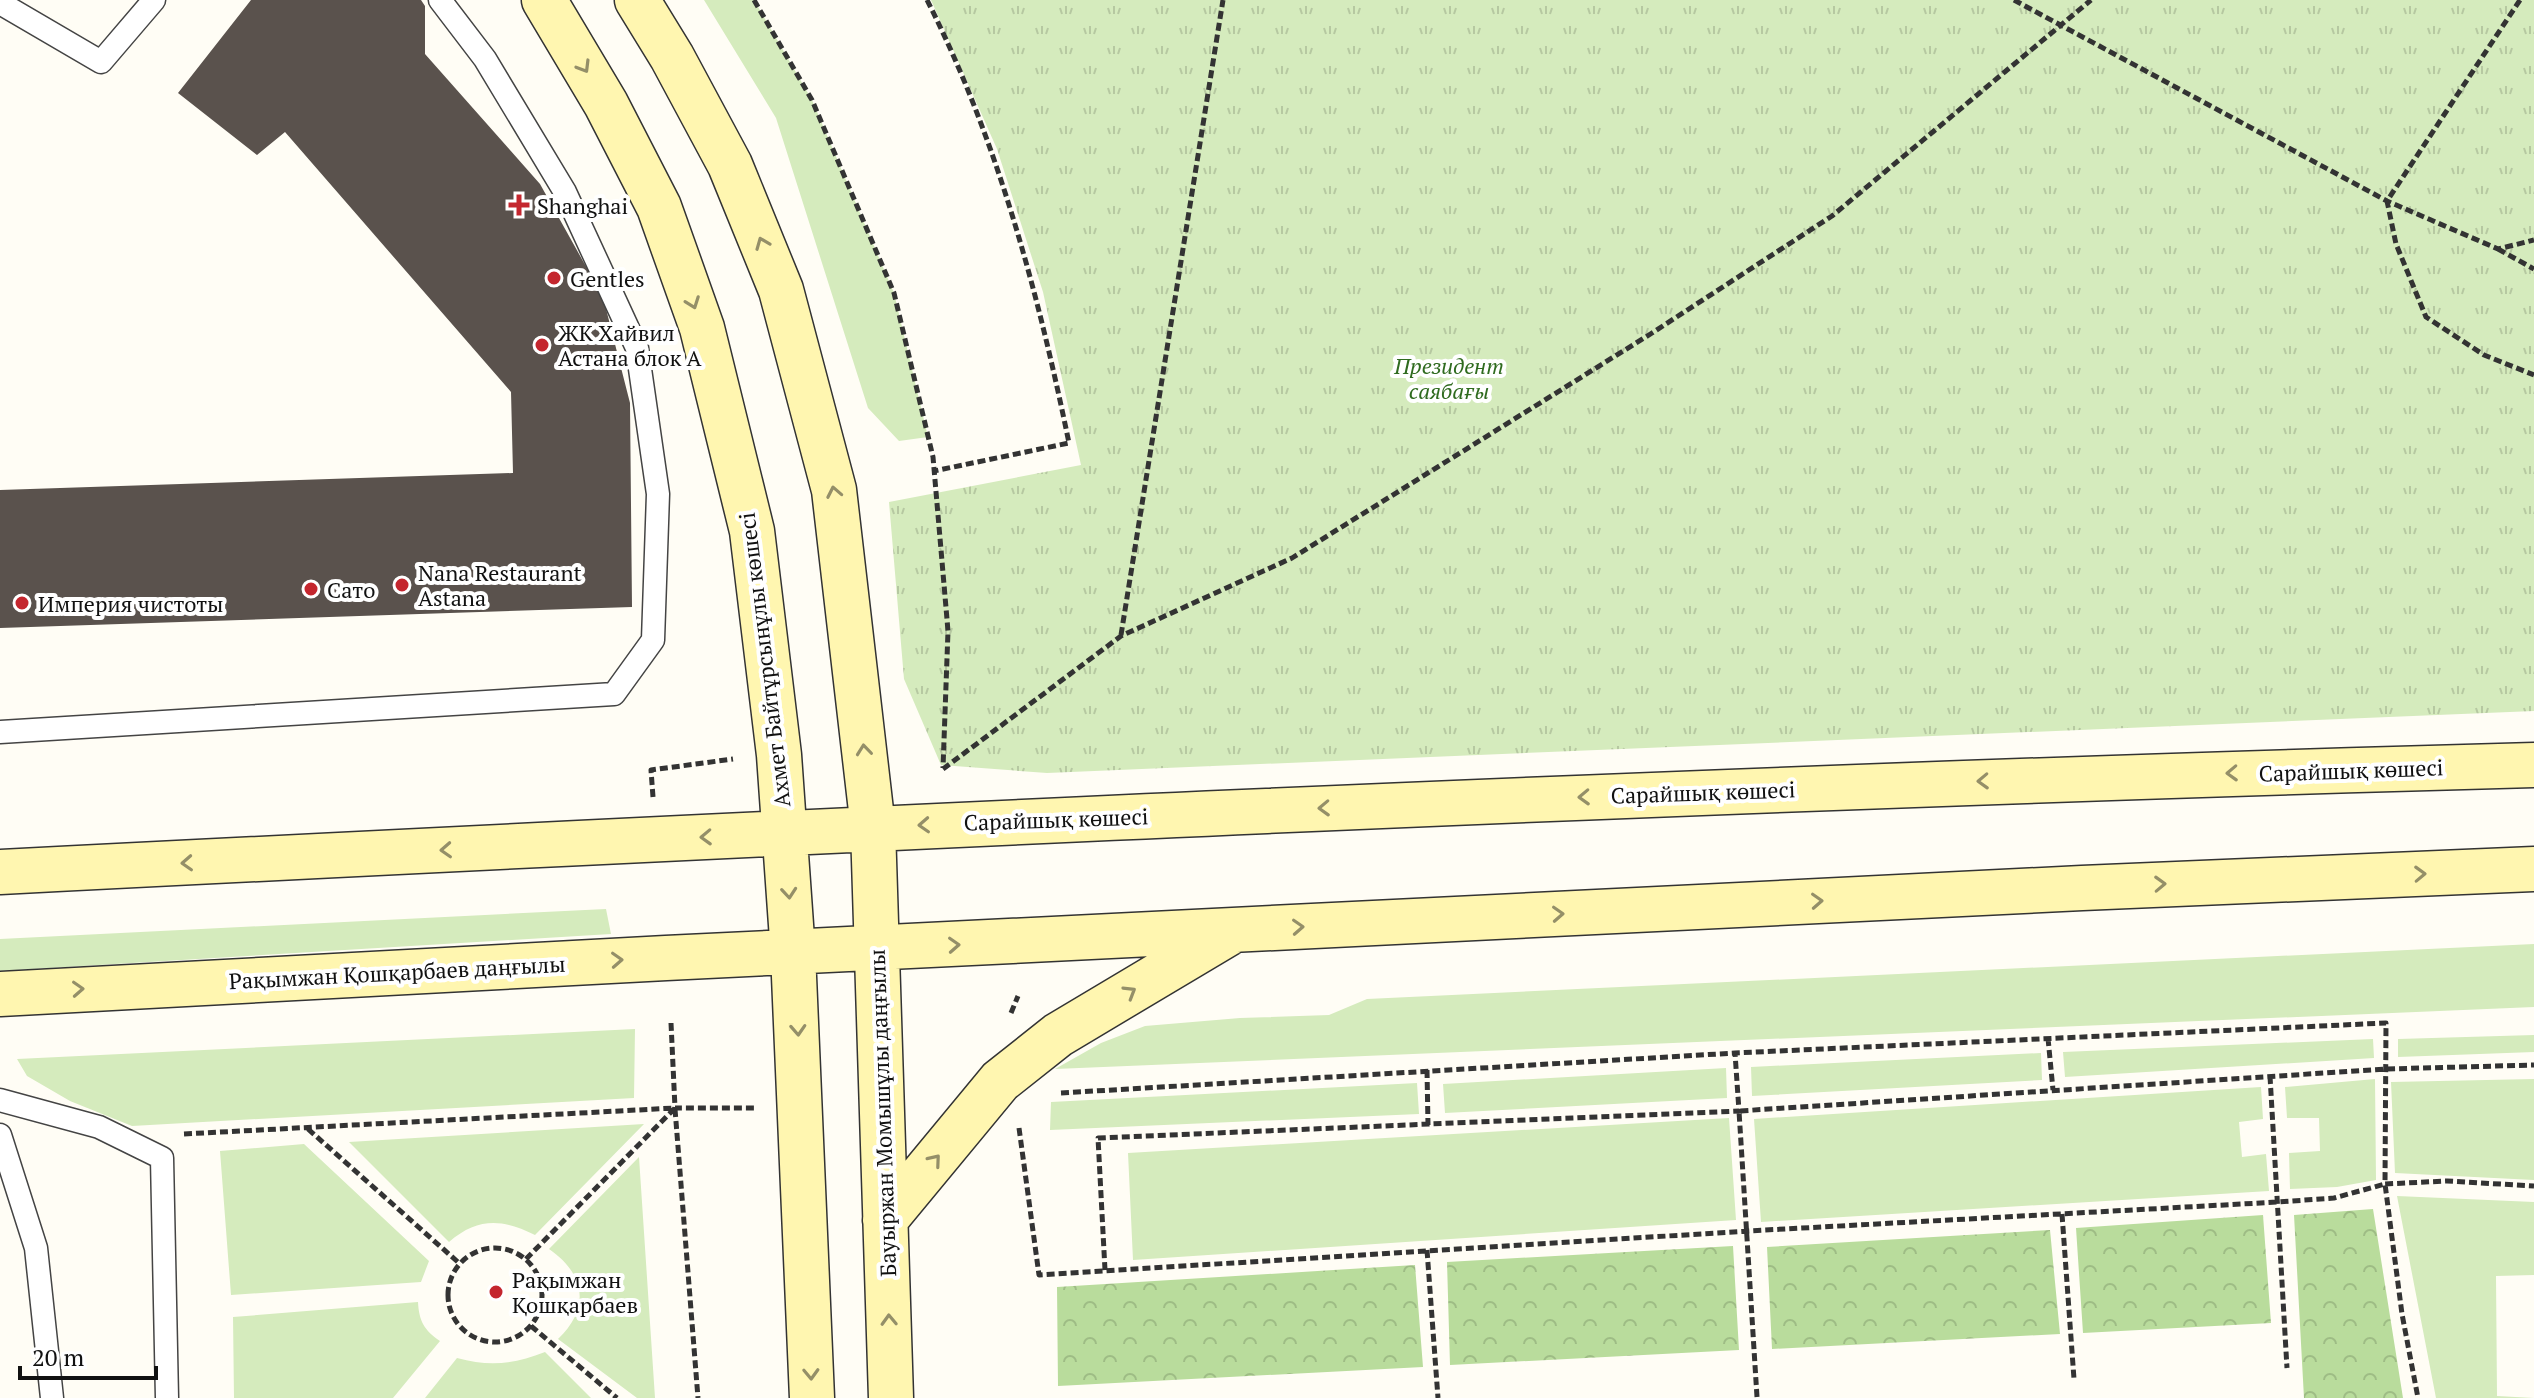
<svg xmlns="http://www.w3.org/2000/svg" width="2534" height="1398" font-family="'PT Serif',serif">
<defs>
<pattern id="forest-crowns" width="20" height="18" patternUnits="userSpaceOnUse" patternTransform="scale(2)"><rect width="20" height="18" fill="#b9dc9c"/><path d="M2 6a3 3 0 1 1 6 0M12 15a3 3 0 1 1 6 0" fill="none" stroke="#9ebc85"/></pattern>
<pattern id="park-tufts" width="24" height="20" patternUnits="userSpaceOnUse" patternTransform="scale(2)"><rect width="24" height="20" fill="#d5ebbd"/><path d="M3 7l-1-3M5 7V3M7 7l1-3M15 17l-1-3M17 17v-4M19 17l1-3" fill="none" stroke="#b6c8a1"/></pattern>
</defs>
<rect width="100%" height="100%" fill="#fffdf5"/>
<path fill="#d5ebbd" d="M 704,0 L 754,0 L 812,100 L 894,293 L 928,437 L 899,441 L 868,408 L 776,118 Z
M 606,909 L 611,934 L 0,971 L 0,939 Z
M 2534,944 L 2534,1007 L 1055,1069 L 1101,1043 L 1145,1026 L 1240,1018 L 1329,1015 L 1367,999 Z
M 635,1029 L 634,1098 L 132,1126 L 70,1101 L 27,1076 L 17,1059 Z
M 2534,1035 L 2534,1052 L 2398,1057 L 2398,1039 Z
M 2373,1039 L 2374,1058 L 2065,1077 L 2063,1052 Z
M 2041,1053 L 2042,1080 L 1752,1096 L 1751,1067 Z
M 1726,1068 L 1727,1098 L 1445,1113 L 1443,1084 Z
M 2375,1079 L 2376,1180 L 2337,1187 L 2290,1189 L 2289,1153 L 2320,1151 L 2319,1118 L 2287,1118 L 2285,1087 Z
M 2534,1079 L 2534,1180 L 2395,1173 L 2391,1082 Z
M 1417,1083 L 1419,1114 L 1050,1130 L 1051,1102 Z
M 2261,1087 L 2263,1119 L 2239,1122 L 2242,1157 L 2266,1154 L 2269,1191 L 1761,1222 L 1754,1119 Z
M 1729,1118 L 1736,1220 L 1133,1260 L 1128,1153 Z
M 644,1124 L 535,1235 C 503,1219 478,1217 449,1242 L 349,1142 Z
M 304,1144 L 429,1261 L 421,1282 L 231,1295 L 220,1151 Z
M 639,1157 L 655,1398 L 637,1398 L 558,1339 C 591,1307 585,1274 549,1249 Z
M 2397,1196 L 2534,1202 L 2534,1275 L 2496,1276 L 2497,1396 L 2534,1398 L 2436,1398 Z
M 418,1302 C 419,1321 424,1330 440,1341 L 393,1398 L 234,1398 L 233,1317 Z
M 545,1352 L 591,1398 L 425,1398 L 457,1358 C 490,1367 514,1364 545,1352 Z"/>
<path fill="url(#forest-crowns)" d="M 2373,1209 L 2403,1398 L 2304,1398 L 2294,1215 Z
M 2263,1215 L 2271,1323 L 2083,1333 L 2076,1228 Z
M 2050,1230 L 2060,1334 L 1772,1349 L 1767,1247 Z
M 1733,1246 L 1739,1350 L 1450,1365 L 1447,1262 Z
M 1415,1265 L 1423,1367 L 1058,1386 L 1057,1287 Z"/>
<path fill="url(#park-tufts)" d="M 931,0 L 2534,0 L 2534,711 L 1047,773 L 941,765 L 904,679 L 889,502 L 1081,465 L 1043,292 L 997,149 Z"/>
<path fill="#5a524d" d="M 251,0 L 421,0 L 425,6 L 425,54 L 540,184 L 603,297 L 630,403 L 632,607 L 0,628 L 0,490 L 513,473 L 511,392 L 285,132 L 257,155 L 178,93 Z"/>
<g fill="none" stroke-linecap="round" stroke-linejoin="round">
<defs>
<path id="lane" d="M 0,3 L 101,62 L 154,0
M 0,732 L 614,694 L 653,640 L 658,494 L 637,348 L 565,192 L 485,59 L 440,0
M 0,1100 L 99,1127 L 162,1158 L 167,1398
M 0,1135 L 36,1248 L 52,1398"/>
<path id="secondary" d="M 544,0 L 606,104 L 659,207 L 702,328 L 752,531 L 779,755 L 793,953 L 812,1398
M 637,0 L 672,57 L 730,165 L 781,290 L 834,490 L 873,828 L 891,1398
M 0,872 C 844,829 1689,788 2534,765
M 0,994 L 666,958 L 2082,888 L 2534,869
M 885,1220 L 1000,1081 L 1058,1035 L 1229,933"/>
</defs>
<use href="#lane" stroke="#444" stroke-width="25"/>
<use href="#secondary" stroke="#333" stroke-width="47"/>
<path stroke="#333" stroke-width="5" stroke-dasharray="8 4" stroke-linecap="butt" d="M 754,0 L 812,100 L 894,293 L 933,457 L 948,631 L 943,768
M 927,0 C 997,138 1038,292 1069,443 L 934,471
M 2014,0 L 2387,201 L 2498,249 L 2534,240
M 2520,0 L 2387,201 L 2396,244 L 2426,317 L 2484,355 L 2534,375
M 2498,249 L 2534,269
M 1121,635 L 1223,0
M 943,769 L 1121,636 L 1292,558 L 1652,333 L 1832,216 L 2091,0
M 653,797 L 651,770 L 733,759
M 1011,1013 L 1018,996
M 671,1023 L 675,1108 L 757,1108
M 2048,1038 L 2053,1090
M 1427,1070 L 1428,1125
M 2270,1076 L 2287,1368
M 1061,1093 L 1735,1053 L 2386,1023 L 2385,1184 L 2447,1181 L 2534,1186
M 675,1109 L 698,1398
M 1019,1128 L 1039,1275 L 1748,1231 L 2278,1202 L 2334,1198 L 2385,1184 L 2402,1314 L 2418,1398
M 308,1129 L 459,1263
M 184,1134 L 675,1108 L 526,1259
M 2062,1214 L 2074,1379
M448 1295a47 47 0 1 1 94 0a47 47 0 1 1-94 0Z
M 1427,1250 L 1438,1398
M 1105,1270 L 1098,1138 L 1739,1111 L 1735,1053
M 531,1326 L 617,1398
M 1757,1397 L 1739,1111 L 2386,1069 L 2534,1065"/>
<use href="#lane" stroke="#fff" stroke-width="22"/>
<use href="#secondary" stroke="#fff6b0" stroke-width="44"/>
</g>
<defs><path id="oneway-chevron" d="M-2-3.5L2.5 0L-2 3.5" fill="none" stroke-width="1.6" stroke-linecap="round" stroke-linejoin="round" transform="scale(2)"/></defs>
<g stroke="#948f68">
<use href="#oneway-chevron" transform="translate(584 67) rotate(59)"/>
<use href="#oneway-chevron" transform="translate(762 243) rotate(-112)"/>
<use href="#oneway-chevron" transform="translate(693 303) rotate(70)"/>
<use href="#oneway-chevron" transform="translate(834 492) rotate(-101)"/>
<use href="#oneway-chevron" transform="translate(864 750) rotate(-96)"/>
<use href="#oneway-chevron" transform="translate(2232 773) rotate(178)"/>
<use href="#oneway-chevron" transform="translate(1983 781) rotate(178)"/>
<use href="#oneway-chevron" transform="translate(1584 797) rotate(178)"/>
<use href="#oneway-chevron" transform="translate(1324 808) rotate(178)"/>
<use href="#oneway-chevron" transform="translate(924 825) rotate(177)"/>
<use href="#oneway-chevron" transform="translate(706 837) rotate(178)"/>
<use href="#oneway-chevron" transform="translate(446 850) rotate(177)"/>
<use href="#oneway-chevron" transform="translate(187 863) rotate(177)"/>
<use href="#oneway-chevron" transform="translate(2420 874) rotate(-2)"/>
<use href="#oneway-chevron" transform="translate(2160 884) rotate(-2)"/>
<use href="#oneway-chevron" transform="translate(789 893) rotate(85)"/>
<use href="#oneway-chevron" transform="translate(1817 901) rotate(-3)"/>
<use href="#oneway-chevron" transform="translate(1558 914) rotate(-3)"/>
<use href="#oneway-chevron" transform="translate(1298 927) rotate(-3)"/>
<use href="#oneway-chevron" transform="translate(954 945) rotate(-3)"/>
<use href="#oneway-chevron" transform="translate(617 960) rotate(-3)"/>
<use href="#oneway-chevron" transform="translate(78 989) rotate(-3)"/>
<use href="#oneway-chevron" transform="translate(1130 992) rotate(-31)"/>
<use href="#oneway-chevron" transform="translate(798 1030) rotate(87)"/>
<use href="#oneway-chevron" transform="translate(935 1160) rotate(-50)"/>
<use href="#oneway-chevron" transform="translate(889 1320) rotate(-92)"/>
<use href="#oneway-chevron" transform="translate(811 1374) rotate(88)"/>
</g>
<g fill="#c4262e" stroke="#fff" stroke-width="3">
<path d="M515 193h8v8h8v8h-8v8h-8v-8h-8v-8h8z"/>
<circle cx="554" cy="278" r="8"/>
<circle cx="542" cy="345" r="8"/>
<circle cx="402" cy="585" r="8"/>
<circle cx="311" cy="589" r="8"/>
<circle cx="22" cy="603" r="8"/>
<circle cx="496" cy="1292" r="8"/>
</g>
<g text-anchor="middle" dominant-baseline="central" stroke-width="8" stroke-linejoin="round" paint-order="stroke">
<g font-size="22" fill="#111" stroke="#fff" text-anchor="start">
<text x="537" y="205">Shanghai</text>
<text x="570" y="278">Gentles</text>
<text x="558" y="332">ЖК Хайвил<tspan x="558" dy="25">Астана блок А</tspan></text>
<text x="418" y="572">Nana Restaurant<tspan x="418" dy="25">Astana</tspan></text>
<text x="327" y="589">Сато</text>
<text x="38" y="603">Империя чистоты</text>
<text x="512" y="1279">Рақымжан<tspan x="512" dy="25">Қошқарбаев</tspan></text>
</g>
<g font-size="22" font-style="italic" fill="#2f6b1f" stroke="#fff">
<text x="1449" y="365">Президент<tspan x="1449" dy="25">саябағы</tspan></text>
</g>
<g font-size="22" fill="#111" stroke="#fff">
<text transform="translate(764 660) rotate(-97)">Ахмет Байтұрсынұлы көшесі</text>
<text transform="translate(2351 770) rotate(-2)">Сарайшық көшесі</text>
<text transform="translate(1703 792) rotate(-2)">Сарайшық көшесі</text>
<text transform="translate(1056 819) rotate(-2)">Сарайшық көшесі</text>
<text transform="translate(397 972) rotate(-3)">Рақымжан Қошқарбаев даңғылы</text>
<text transform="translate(882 1113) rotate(-92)">Бауыржан Момышұлы даңғылы</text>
</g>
</g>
<path d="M20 1366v12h136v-12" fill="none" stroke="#111111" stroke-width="4"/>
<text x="32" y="1366" font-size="24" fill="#111111" stroke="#ffffff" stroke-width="6" paint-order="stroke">20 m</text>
</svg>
